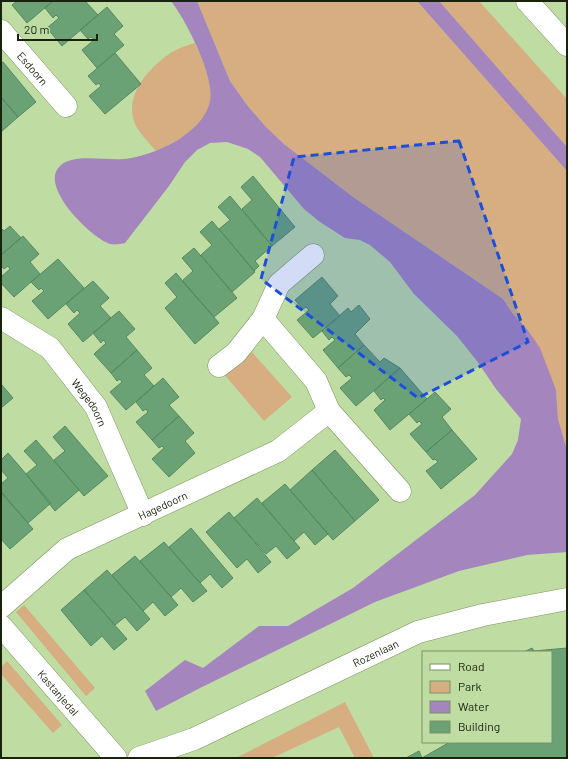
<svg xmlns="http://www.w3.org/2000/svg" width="568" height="759" font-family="Barlow,sans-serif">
<rect width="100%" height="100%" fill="#bfdca3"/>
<path fill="#d6ae81" d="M 197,1 L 417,1 L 567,171 L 567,450 L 558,419 L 556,390 L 527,329 L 513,314 L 503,299 L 353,197 L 284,144 L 266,127 L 247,105 L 230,81 Z
M 439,1 L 479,1 L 567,99 L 567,147 Z
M 195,43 C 202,59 212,81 211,99 C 209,124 176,142 156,151 C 148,141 136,131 133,118 C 127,91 151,66 172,52 C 179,48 188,45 195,43 Z
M 250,350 L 292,397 L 264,421 L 223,373 Z
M 24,605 L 95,688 L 86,696 L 16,612 Z
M 7,661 L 62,725 L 53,733 L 1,674 L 1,667 Z
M 345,702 L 374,758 L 355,758 L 339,727 L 272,758 L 236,758 Z"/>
<path fill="#a485bd" d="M 171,1 L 197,1 L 230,81 L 247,105 L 266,127 L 284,144 L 353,197 L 503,299 L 513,314 L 527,329 L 540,348 L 556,390 L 558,419 L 567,450 L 567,552 L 527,555 L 459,571 L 375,602 L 200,688 L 156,711 L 145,691 L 185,660 L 203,668 L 259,626 L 288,626 L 353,588 L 475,495 L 512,454 L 518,440 L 521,419 L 496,389 L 477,361 L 457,336 L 414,294 L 390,262 L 370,245 L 360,240 L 345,238 L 320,222 L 304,209 L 260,157 L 248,149 L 227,142 L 210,143 L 197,150 L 185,162 L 169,186 L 125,243 C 121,244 115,245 110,244 C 91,238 38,186 60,166 C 74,153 105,161 124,159 C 154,156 204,133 210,101 C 215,77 186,20 171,1 Z
M 417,1 L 439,1 L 567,147 L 567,171 Z"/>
<path fill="#6aa276" stroke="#558860" d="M 17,1 L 53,1 L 27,23 L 12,5 Z
M 53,1 L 85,1 L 98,15 L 62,46 L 47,28 L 59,18 L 56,15 L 53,18 L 45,8 Z
M 107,7 L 123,26 L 114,34 L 124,45 L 97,68 L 82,50 L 94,40 L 91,37 L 88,39 L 80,30 Z
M 115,53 L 141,84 L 105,114 L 89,96 L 101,86 L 99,83 L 96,85 L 88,76 Z
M 3,62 L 36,102 L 18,117 L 1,97 L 1,63 Z
M 1,97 L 18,117 L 1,132 Z
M 253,176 L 295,227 L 272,246 L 242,209 L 252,200 L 241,187 Z
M 230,196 L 272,246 L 255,261 L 259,266 L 254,271 L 219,229 L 230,220 L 218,207 Z
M 212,221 L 255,272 L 232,292 L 201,255 L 212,245 L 200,232 Z
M 10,226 L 21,238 L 1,255 L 1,228 L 4,231 Z
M 23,236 L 39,254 L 30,262 L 40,274 L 14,297 L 1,283 L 1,277 L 10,269 L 8,266 L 4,269 L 1,265 L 1,255 Z
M 194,248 L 237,298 L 214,317 L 182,281 L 193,271 L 182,258 Z
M 58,259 L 84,288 L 48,319 L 32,301 L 44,291 L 41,288 L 39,290 L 31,282 Z
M 176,273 L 219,323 L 195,344 L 165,308 L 177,297 L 165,283 Z
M 322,277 L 338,296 L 330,304 L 340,316 L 313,338 L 297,320 L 309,310 L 306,307 L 303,309 L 295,300 Z
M 93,281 L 109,298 L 100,306 L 111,318 L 83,342 L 68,324 L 80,313 L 77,310 L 74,313 L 66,304 Z
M 359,305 L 370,319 L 355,334 L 364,345 L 338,368 L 323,350 L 335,340 L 332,337 L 329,340 L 322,331 L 348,308 L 351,312 Z
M 119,311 L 135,329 L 126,337 L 137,350 L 111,373 L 94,354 L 106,343 L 103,340 L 101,343 L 93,333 Z
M 364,345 L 380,362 L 384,358 L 400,368 L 356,406 L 340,388 L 352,378 L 349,375 L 346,377 L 338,368 Z
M 137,350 L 152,368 L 144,375 L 154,386 L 126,410 L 110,392 L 122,382 L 120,379 L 117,381 L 111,373 Z
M 400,368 L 427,399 L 390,430 L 374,410 L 385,400 L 383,398 L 381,400 L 374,391 Z
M 163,378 L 179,397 L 169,405 L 179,416 L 152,440 L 136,422 L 148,412 L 146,409 L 143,411 L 136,402 Z
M 1,384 L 13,398 L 1,408 Z
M 435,392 L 451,409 L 442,417 L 452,430 L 426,452 L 410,434 L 422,424 L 419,421 L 417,423 L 409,414 Z
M 179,416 L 194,433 L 185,441 L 195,453 L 169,477 L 152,459 L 164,448 L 162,446 L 159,448 L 152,440 Z
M 65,426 L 108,476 L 84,496 L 54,460 L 65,451 L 53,437 Z
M 452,430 L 477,459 L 441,489 L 426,471 L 438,462 L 435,459 L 433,460 L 426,452 Z
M 36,440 L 79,490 L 55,511 L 26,474 L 37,465 L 24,451 Z
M 335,450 L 379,500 L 355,521 L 312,470 Z
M 8,453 L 51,503 L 28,523 L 1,492 L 1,484 L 8,478 L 1,470 L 1,460 Z
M 312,470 L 355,521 L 333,540 L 290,490 Z
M 285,484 L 328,534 L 315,545 L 304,532 L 294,541 L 262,503 Z
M 1,492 L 33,529 L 10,549 L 1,539 Z
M 257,498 L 300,548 L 287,559 L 276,546 L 266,554 L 234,518 Z
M 229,512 L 271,562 L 258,573 L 247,559 L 237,568 L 206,532 Z
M 191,528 L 233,578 L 222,588 L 210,574 L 200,583 L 169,547 Z
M 164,542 L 207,591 L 193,602 L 181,588 L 171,597 L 140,561 Z
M 135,556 L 178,605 L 165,616 L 153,602 L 143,611 L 112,575 Z
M 107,570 L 150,619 L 137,631 L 125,617 L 115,625 L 84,590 Z
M 84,590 L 127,639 L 114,650 L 102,636 L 91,646 L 61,610 Z
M 532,648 L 534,651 L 567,648 L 567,758 L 406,758 L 419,751 L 422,758 L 450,742 L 551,742 L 551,652 L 524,652 Z"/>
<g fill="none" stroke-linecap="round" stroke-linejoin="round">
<defs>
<g id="minor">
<path id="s1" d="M 1,31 L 66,106"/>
<path d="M 313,255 L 279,284 L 263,319 L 316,381 L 329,411 L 400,491"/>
<path id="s2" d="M 1,318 L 50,348 L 96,407 L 143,515"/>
<path d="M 219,366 L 236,353 L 263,319"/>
<path id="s3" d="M 1,607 L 67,549 L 278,451 L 329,411"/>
<path id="s4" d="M 1,626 L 116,758"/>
</g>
<g id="tertiary">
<path id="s5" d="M 139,758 L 194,739 L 418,632 L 483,615 L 567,599"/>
</g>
<path id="motorway" d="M 527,1 L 567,45"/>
</defs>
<use href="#minor" stroke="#7a955f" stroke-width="23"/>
<use href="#tertiary" stroke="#7a955f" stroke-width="23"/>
<use href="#motorway" stroke="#7a955f" stroke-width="23"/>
<use href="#minor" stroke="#fff" stroke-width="22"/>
<use href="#tertiary" stroke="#fff" stroke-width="22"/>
<use href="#motorway" stroke="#fff" stroke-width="22"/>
</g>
<path fill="#1d4ed8" fill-opacity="0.2" stroke="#1d4ed8" stroke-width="3" stroke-dasharray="8 5" stroke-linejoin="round" d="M 459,141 L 528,342 L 418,398 L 261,279 L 294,157 Z"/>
<g text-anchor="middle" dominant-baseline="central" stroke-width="3" stroke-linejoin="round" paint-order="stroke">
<g font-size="11" fill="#18220d" stroke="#bfdca3">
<text stroke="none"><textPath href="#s1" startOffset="49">Esdoorn</textPath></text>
<text stroke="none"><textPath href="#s2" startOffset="125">Wegedoorn</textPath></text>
<text stroke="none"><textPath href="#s3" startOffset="193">Hagedoorn</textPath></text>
<text stroke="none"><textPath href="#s5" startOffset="259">Rozenlaan</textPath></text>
<text stroke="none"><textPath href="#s4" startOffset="88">Kastanjedal</textPath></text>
</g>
</g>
<rect width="568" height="759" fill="none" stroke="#18220d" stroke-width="4"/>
<rect x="422" y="651" width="130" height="92" fill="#bfdca3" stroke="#7c9267"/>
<rect x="430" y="664" width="20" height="6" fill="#ffffff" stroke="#7c9267"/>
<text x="458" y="671" font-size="12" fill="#18220d">Road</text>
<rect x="430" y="681" width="20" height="12" fill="#d6ae81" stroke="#7c9267"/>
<text x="458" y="691" font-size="12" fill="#18220d">Park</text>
<rect x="430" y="701" width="20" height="12" fill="#a485bd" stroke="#7c9267"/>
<text x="458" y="711" font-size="12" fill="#18220d">Water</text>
<rect x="430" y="721" width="20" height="12" fill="#6aa276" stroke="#7c9267"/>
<text x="458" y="731" font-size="12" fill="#18220d">Building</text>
<path d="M18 34v6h79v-6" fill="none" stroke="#18220d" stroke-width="2"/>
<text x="24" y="34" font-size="12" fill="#18220d" stroke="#bfdca3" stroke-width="3" paint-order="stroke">20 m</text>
</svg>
